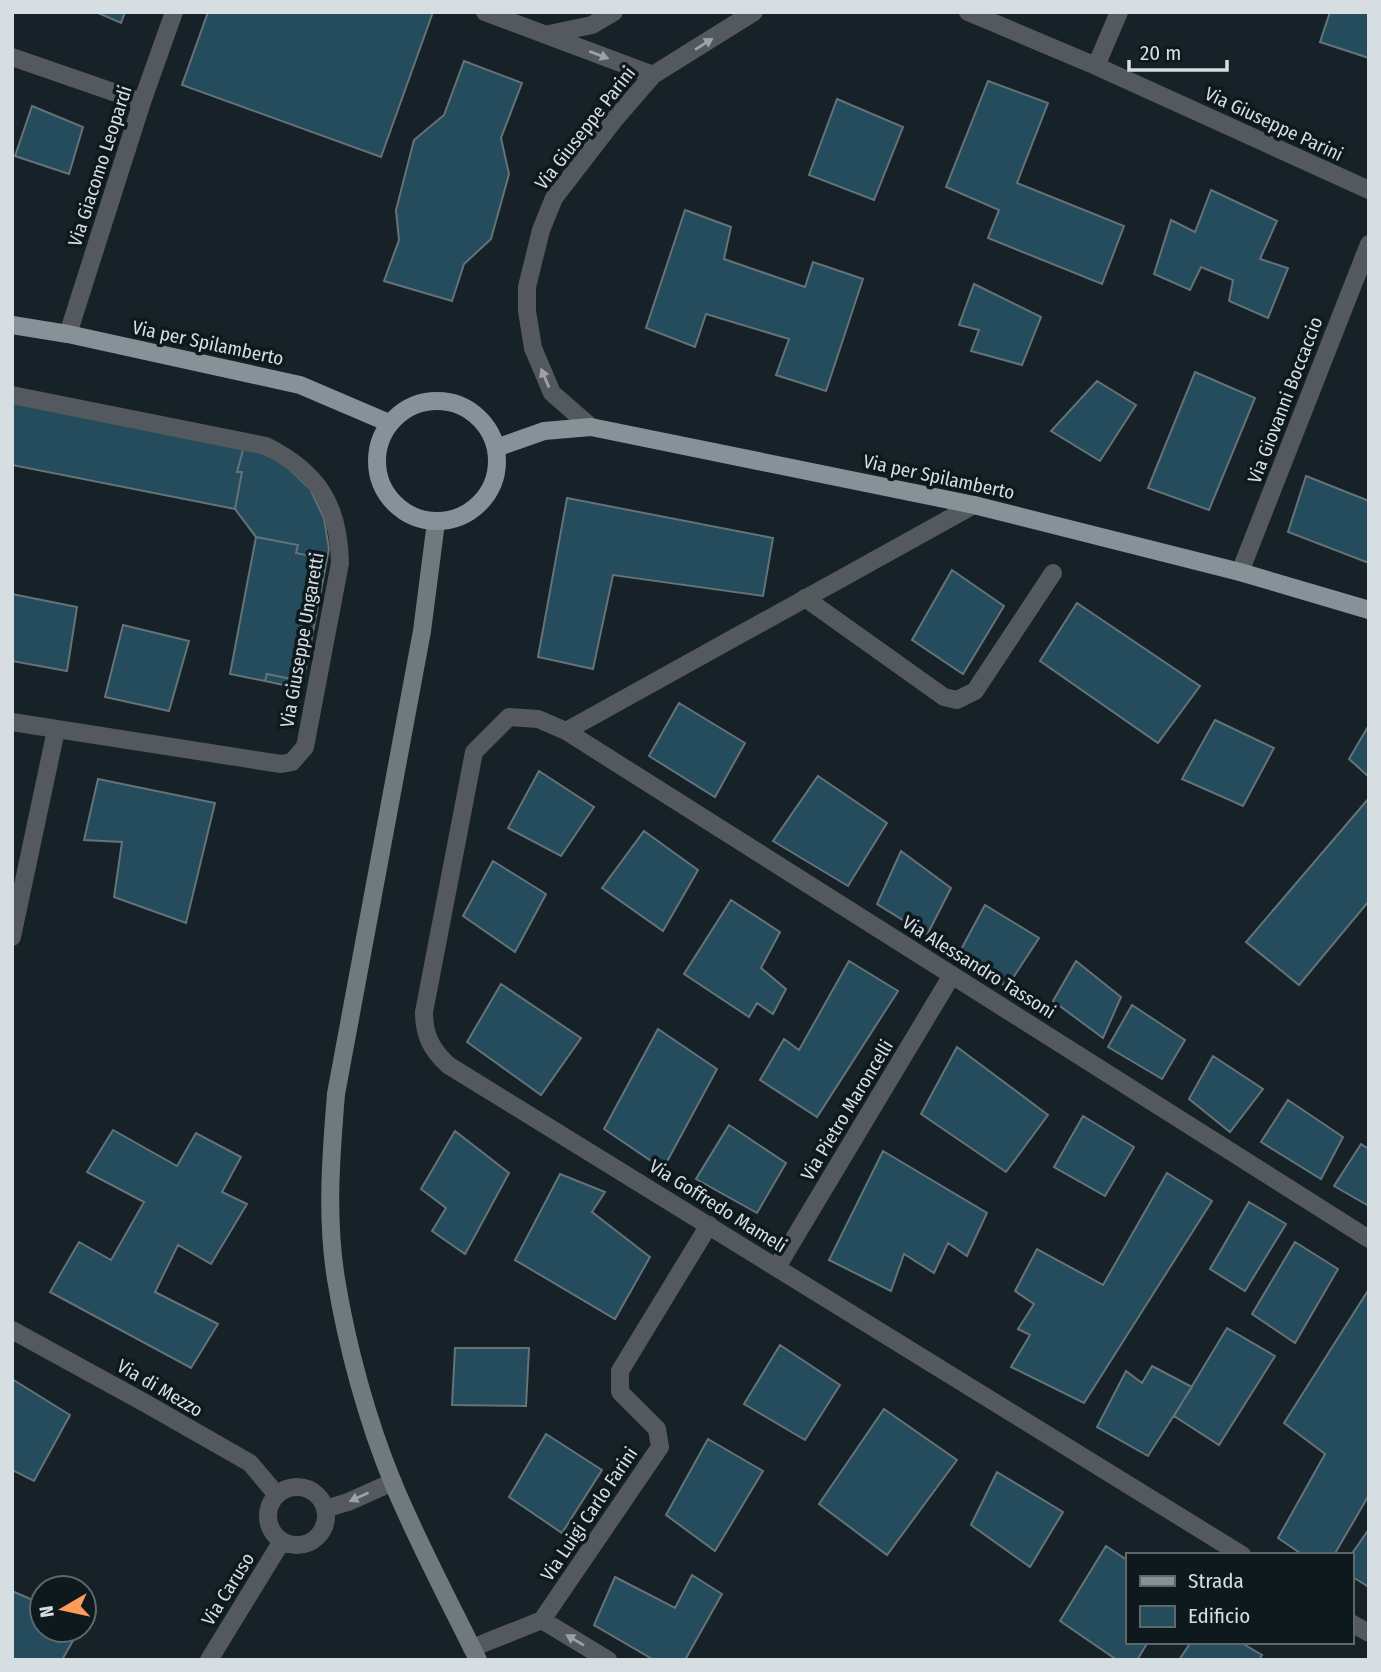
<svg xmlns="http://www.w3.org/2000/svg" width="1381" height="1672" font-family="'Fira Sans Condensed',sans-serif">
<rect width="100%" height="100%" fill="#162227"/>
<path fill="#244c5c" stroke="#657278" stroke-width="2" d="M 96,12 L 125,12 L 121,23 Z
M 208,12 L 433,12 L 381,157 L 182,85 Z
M 1330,12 L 1369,12 L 1369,58 L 1320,42 Z
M 464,61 L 522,83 L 501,138 L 509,174 L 491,239 L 464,264 L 452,301 L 384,281 L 399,240 L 396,210 L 414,140 L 444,115 Z
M 988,81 L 1048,103 L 1017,183 L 1124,226 L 1102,284 L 988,238 L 999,210 L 946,187 Z
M 837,99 L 903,127 L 874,200 L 809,175 Z
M 32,106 L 83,127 L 69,174 L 15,156 Z
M 1211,190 L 1277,221 L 1260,259 L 1288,268 L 1268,318 L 1229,301 L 1233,280 L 1201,267 L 1190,290 L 1154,274 L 1171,220 L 1195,232 Z
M 685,210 L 731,227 L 724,259 L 805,287 L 813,262 L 863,279 L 826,391 L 776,375 L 789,339 L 706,314 L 695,347 L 646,328 Z
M 974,284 L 1041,317 L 1022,365 L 971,351 L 979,330 L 959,325 Z
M 1195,372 L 1255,398 L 1209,510 L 1148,488 Z
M 1097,381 L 1136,405 L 1100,461 L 1051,431 Z
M 12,402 L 244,446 L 237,472 L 242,472 L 235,509 L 12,465 Z
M 244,446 L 281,461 L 310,489 L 324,518 L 329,549 L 302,689 L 265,681 L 267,674 L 291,679 L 315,557 L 296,553 L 298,545 L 256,537 L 235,509 L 242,472 L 237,472 Z
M 1306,476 L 1369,501 L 1369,563 L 1288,532 Z
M 567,498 L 773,538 L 763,596 L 613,575 L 593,669 L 538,657 Z
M 256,537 L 298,545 L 296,553 L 315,557 L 291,679 L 267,674 L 265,681 L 230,674 Z
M 952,570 L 1004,606 L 963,674 L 912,640 Z
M 12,594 L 77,607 L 67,671 L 12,661 Z
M 1077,603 L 1200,686 L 1158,743 L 1040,661 Z
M 123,625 L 189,641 L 169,711 L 105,697 Z
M 679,703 L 745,743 L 715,797 L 649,756 Z
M 1215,720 L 1274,748 L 1243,806 L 1182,779 Z
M 1369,725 L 1369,777 L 1349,759 Z
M 539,771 L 594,807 L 561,856 L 508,828 Z
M 818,776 L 887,823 L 848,886 L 773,841 Z
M 98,779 L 215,803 L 186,923 L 114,897 L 122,842 L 84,840 Z
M 1369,798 L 1369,901 L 1299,985 L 1246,942 Z
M 644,831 L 698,870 L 663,931 L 602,888 Z
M 901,851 L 951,888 L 927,935 L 877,904 Z
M 493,861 L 546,894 L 515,952 L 463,916 Z
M 731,900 L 780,932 L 761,968 L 786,989 L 773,1014 L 757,1003 L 749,1017 L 684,974 Z
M 985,905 L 1039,938 L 1007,987 L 958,955 Z
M 849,961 L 898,991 L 817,1117 L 760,1080 L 784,1039 L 799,1050 Z
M 1076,961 L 1121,997 L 1103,1038 L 1053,1001 Z
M 501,984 L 581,1038 L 541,1095 L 467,1042 Z
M 1132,1005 L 1185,1040 L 1162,1079 L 1108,1047 Z
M 658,1029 L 717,1069 L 663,1169 L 604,1129 Z
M 957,1047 L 1048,1115 L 1006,1172 L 921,1114 Z
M 1213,1056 L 1263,1089 L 1230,1132 L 1189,1099 Z
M 1288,1100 L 1343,1137 L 1321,1179 L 1261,1142 Z
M 1083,1116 L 1134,1147 L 1105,1196 L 1054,1167 Z
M 729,1125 L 786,1163 L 757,1213 L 696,1179 Z
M 113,1130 L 177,1166 L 196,1133 L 241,1157 L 222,1192 L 247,1204 L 211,1264 L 178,1245 L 155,1292 L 218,1324 L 191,1368 L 50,1292 L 79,1242 L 111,1260 L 144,1202 L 87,1172 Z
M 455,1131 L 509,1173 L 465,1254 L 432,1231 L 446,1208 L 421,1189 Z
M 1361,1144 L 1369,1149 L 1369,1206 L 1334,1186 Z
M 883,1151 L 987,1213 L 967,1256 L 948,1243 L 934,1273 L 904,1254 L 891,1291 L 829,1260 Z
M 1167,1173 L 1212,1201 L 1084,1403 L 1011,1367 L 1030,1335 L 1018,1329 L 1034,1304 L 1015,1291 L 1037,1249 L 1103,1285 Z
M 560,1174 L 605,1192 L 592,1212 L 650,1257 L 615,1319 L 515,1260 Z
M 1249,1202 L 1286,1224 L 1245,1291 L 1210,1269 Z
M 1295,1242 L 1338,1269 L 1295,1343 L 1252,1314 Z
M 1369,1289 L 1369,1495 L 1334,1555 L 1303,1555 L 1278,1538 L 1325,1454 L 1284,1423 Z
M 1227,1328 L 1275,1356 L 1219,1445 L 1174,1416 Z
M 780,1345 L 840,1385 L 805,1440 L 744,1404 Z
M 455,1348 L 529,1348 L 526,1406 L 452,1405 Z
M 1152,1366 L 1192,1387 L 1148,1456 L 1097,1427 L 1126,1371 L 1142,1383 Z
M 12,1379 L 70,1415 L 34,1481 L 12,1470 Z
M 884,1409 L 957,1460 L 887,1555 L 819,1504 Z
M 546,1434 L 602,1470 L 562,1533 L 509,1497 Z
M 708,1439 L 763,1471 L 715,1551 L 666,1515 Z
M 997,1472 L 1063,1512 L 1030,1567 L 971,1525 Z
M 1369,1529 L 1369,1587 L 1351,1576 L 1351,1555 Z
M 1106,1546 L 1127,1560 L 1127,1642 L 1148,1642 L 1137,1660 L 1117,1660 L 1060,1621 Z
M 692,1575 L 722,1594 L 685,1660 L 654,1660 L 594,1625 L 615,1577 L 675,1608 Z
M 12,1591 L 42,1604 L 42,1630 L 79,1630 L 62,1660 L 12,1660 Z
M 1191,1642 L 1240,1642 L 1262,1655 L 1259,1660 L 1179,1660 Z"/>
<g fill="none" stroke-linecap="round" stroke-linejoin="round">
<path stroke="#53595c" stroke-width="18" d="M 805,598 L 944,697 L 957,700 L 975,691 L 1053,573"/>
<path stroke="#53595c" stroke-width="18" d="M 485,12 L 653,75
M 968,12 L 1096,66 L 1369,190
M 549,34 L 592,25 L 614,12
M 12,57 L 142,102
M 1096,66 L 1119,12
M 68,334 L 142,102 L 174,12
M 12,395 L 266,446 C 318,472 339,505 340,563 L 305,747 L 292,762 L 281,764 L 12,722
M 591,427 L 552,393 L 533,348 L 527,311 L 527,287 L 541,230 L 554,198 L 615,119 L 653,75 L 754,12
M 1240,572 L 1369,244
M 566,731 L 974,505
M 12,937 L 56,730
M 777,1267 L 952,975
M 12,1330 L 145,1403 L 250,1463 L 277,1495
M268 1516a29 29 0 1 1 58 0a29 29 0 1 1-58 0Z
M 325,1509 L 348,1502 L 393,1482
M 1242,1555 L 448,1065 C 431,1049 424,1035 424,1012 L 474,752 L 509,717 L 538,719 L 566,731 L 1369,1239
M 542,1620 L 608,1660
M 1351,1623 L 1369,1633
M 472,1648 L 542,1620 L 660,1447 L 657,1429 L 620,1392 L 620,1371 L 709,1225
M 209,1660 L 282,1541"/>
<path stroke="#70797e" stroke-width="18" d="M 436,522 L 422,631 L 336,1094 C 331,1155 326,1218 336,1279 C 347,1346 367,1420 393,1483 C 418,1543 449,1601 478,1660"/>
<path stroke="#869298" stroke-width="18" d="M 12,325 L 68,334 L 300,385 L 389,423
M377 461a60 60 0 1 1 120 0a60 60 0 1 1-120 0Z
M 496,448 L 544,431 L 591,427 L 974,505 L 1240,572 L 1369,610"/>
</g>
<defs><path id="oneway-solid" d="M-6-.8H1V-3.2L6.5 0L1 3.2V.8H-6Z" transform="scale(1.75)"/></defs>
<g fill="#9ca2a6">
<use href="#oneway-solid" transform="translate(704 44) rotate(-32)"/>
<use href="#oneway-solid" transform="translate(599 55) rotate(21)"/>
<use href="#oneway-solid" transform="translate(545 378) rotate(-113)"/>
<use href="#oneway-solid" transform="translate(359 1497) rotate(156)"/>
<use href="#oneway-solid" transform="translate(575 1640) rotate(-149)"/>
</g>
<g text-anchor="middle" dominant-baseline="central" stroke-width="7" stroke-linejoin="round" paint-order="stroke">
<g font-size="19" fill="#d7dee2" stroke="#0d191d">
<text transform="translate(1274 124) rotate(25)">Via Giuseppe Parini</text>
<text transform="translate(585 128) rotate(-52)">Via Giuseppe Parini</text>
<text transform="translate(100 166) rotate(-72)">Via Giacomo Leopardi</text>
<text transform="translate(208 343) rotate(12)">Via per Spilamberto</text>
<text transform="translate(1285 400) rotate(-69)">Via Giovanni Boccaccio</text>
<text transform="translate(939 477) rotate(12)">Via per Spilamberto</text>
<text transform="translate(302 640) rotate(-80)">Via Giuseppe Ungaretti</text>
<text transform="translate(979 967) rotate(32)">Via Alessandro Tassoni</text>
<text transform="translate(847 1110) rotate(-59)">Via Pietro Maroncelli</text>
<text transform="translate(718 1206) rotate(32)">Via Goffredo Mameli</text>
<text transform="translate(160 1388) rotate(30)">Via di Mezzo</text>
<text transform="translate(589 1514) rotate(-56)">Via Luigi Carlo Farini</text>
<text transform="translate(228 1589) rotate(-58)">Via Caruso</text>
</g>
</g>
<rect width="1381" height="1672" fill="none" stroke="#d7dee2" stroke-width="28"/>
<rect x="1126" y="1553" width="228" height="91" fill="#0d191d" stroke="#5e686c" stroke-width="2"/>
<rect x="1140" y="1576" width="35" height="10" fill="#869298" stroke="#5e686c" stroke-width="2"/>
<text x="1188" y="1588" font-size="21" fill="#d7dee2">Strada</text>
<rect x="1140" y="1606" width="35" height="21" fill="#244c5c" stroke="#5e686c" stroke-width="2"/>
<text x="1188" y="1623" font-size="21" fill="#d7dee2">Edificio</text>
<g transform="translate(63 1609) rotate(261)"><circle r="33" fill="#0d191d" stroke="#5e686c" stroke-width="2"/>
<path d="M0-5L12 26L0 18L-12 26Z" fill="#ff9b5a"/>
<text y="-10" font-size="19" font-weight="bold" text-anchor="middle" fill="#d7dee2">N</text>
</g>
<path d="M1129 60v10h98v-10" fill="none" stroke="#d7dee2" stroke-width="3.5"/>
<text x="1140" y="60" font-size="21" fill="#d7dee2" stroke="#0d191d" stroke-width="5" paint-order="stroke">20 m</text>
</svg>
